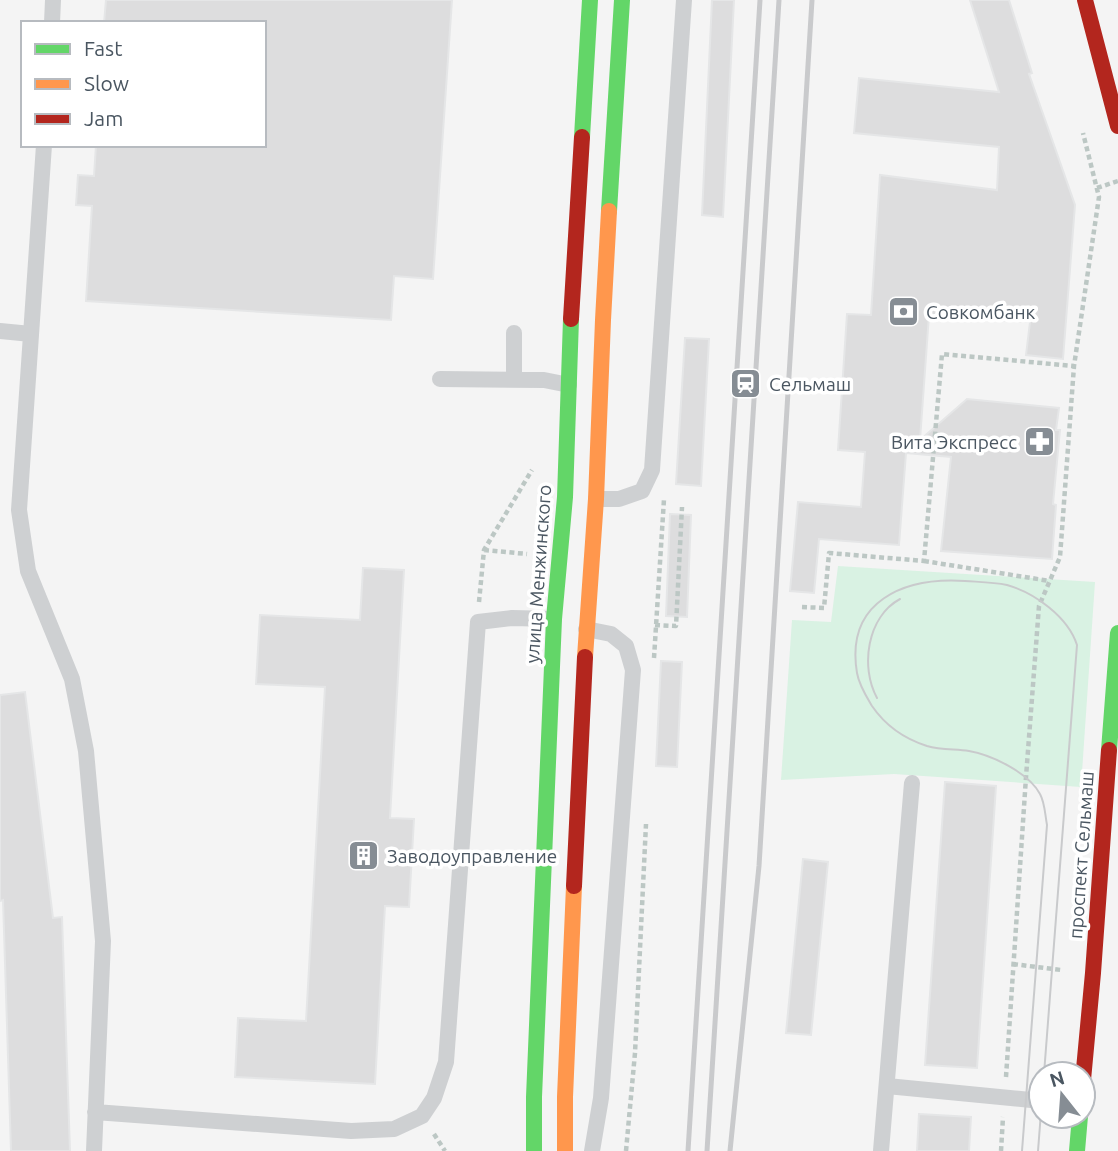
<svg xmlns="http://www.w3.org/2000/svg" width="1118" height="1151" font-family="Ubuntu,sans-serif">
<rect width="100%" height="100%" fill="#f4f4f4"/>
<path fill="#d9f2e3" d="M 838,566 L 1095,582 L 1081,787 L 894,774 L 781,780 L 792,620 L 831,622 Z"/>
<path fill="#ddddde" stroke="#e5e6e7" stroke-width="2" d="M 106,0 L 452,0 L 433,279 L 394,276 L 391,320 L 86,301 L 92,206 L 76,205 L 78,175 L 94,176 L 96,145 L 264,145 L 264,23 L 104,23 Z
M 712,0 L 734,0 L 723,217 L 702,215 Z
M 970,0 L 1009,0 L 1032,73 L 1029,74 L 1075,205 L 1063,359 L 1026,355 L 1030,322 L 929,315 L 920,440 L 967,399 L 1059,408 L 1056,430 L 1060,430 L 1053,504 L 1056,505 L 1052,559 L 941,551 L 951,457 L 906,453 L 899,545 L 819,539 L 814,593 L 790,591 L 798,502 L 861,507 L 865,452 L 838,450 L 847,314 L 871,315 L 880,175 L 997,190 L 999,147 L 854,133 L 859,78 L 999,92 Z
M 685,338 L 709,339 L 701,486 L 676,484 Z
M 670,514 L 691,515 L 687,617 L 666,616 Z
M 363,568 L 404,570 L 390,818 L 414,819 L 409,907 L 385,906 L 375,1084 L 235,1077 L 238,1018 L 306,1021 L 325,687 L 256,684 L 260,615 L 360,620 Z
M 661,661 L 682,662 L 677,767 L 656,766 Z
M 25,692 L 53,918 L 62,917 L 70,1151 L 11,1151 L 3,900 L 0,901 L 0,695 Z
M 945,782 L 996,786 L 977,1068 L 925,1065 Z
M 803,859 L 828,862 L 811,1035 L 786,1033 Z
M 919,1114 L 971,1117 L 969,1151 L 917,1151 Z"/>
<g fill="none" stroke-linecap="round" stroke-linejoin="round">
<path stroke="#bcc7c4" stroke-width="4.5" stroke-dasharray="5 3.5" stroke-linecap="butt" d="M 1097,188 L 1118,181
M 484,550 L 527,554
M 924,561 L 1050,581
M 479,602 L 484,550 L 532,470
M 802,607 L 824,608 L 829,553 L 924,561 L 942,354 L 1074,366
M 655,625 L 676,626 L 682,507
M 654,658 L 664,499
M 1013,964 L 1061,970
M 1006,1077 L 1026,777 L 1039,606 L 1060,557 L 1074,366 L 1099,197 L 1083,133
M 434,1134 L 445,1151
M 626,1151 L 635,1053 L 646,824
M 1001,1151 L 1003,1117"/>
<path stroke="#ced0d2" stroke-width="16" d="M 52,23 L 53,0
M 44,145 L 19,510 L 28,571 L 72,679 L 86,751 L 103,941 L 94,1151
M 0,331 L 31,334
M 440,379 L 544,380 L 569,385
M 514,379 L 514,333
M 596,499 L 619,499 L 642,491 L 652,470 L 684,0
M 586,629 L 611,634 L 626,646 L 633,670 L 601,1098 L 592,1151
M 887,1086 L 1041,1101
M 95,1112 L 351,1131 L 394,1129 L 422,1116 L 434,1098 L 446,1062 L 478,622 L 512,618 L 554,619
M 881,1151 L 912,783"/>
<path stroke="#63d668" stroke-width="16" d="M 582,137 L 590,0
M 609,211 L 622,0
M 1109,750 L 1118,633
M 534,1151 L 534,1097 L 554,619 L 565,497 L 571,319
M 1077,1151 L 1080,1116"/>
<path stroke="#ff974d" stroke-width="16" d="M 585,657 L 596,499 L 603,320 L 609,211
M 565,1151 L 565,1097 L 574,886"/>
<path stroke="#b3261e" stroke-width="16" d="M 1085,0 L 1118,126
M 571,319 L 582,137
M 574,886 L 585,657
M 1083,1080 L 1093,973 L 1109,750"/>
<path stroke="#c9cacc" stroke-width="2" d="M 877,698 C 860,667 867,617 900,599
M 1022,1151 L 1047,825 C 1045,815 1045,803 1040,794 C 1029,773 992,755 969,751 C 955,749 941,750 927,746 C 905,739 885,725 872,706 C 866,696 859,685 857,673 C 845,601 904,577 965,581 C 979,582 993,582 1007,585 C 1035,593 1068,617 1077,645 L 1044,1074
M 1038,1151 L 1041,1112"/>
<path stroke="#c9cacc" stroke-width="5" d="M 688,1151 L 760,0
M 707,1151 L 779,0
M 730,1151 L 759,866 L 812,0"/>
</g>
<defs>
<symbol id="bank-square" viewBox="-11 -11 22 22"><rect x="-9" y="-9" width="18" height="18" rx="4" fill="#868d94" stroke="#fff"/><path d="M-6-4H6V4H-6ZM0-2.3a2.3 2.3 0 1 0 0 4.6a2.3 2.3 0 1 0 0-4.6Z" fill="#fff"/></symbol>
<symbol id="station-square" viewBox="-11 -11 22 22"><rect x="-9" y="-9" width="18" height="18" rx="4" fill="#868d94" stroke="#fff"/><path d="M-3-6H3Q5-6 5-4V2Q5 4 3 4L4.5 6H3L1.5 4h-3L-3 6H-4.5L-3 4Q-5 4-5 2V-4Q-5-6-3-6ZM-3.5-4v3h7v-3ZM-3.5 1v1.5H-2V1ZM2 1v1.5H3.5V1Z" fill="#fff"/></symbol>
<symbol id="pharmacy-square" viewBox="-11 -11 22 22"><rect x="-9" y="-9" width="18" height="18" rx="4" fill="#868d94" stroke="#fff"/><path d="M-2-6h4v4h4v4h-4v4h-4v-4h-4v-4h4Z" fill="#fff"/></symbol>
<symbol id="building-square" viewBox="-11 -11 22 22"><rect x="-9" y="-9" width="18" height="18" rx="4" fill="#868d94" stroke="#fff"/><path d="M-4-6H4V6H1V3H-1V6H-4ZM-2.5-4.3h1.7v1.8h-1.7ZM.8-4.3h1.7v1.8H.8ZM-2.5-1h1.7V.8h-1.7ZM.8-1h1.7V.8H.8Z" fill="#fff"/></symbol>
</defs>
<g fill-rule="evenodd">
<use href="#bank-square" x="886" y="294" width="35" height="35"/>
<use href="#station-square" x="728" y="366" width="35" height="35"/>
<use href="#pharmacy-square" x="1022" y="424" width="35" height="35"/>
<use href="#building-square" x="346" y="838" width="35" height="35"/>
</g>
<g text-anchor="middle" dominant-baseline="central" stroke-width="7" stroke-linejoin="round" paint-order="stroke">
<g font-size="19" fill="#4a5661" stroke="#fff" text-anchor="start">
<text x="926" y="312">Совкомбанк</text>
<text x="769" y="384">Сельмаш</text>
<text x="1017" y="442" text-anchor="end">Вита Экспресс</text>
<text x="387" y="856">Заводоуправление</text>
</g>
<g font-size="19" fill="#4a5661" stroke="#fff">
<text transform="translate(538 574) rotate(-86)">улица Менжинского</text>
<text transform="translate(1081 855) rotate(-86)">проспект Сельмаш</text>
</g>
</g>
<rect x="21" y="21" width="245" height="126" fill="#ffffff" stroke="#b7bbc0" stroke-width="2"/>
<rect x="35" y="44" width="35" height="10" fill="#63d668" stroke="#b7bbc0" stroke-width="2"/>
<text x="84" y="56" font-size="21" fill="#4a5661">Fast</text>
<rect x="35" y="79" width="35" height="10" fill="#ff974d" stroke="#b7bbc0" stroke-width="2"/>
<text x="84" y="91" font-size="21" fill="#4a5661">Slow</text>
<rect x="35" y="114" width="35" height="10" fill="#b3261e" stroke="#b7bbc0" stroke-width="2"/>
<text x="84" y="126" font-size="21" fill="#4a5661">Jam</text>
<g transform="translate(1062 1095) rotate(343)"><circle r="33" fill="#ffffff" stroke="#b7bbc0" stroke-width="2"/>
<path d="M0-5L12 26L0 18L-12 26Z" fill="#868d94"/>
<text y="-10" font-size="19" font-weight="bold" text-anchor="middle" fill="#4a5661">N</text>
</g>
</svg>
